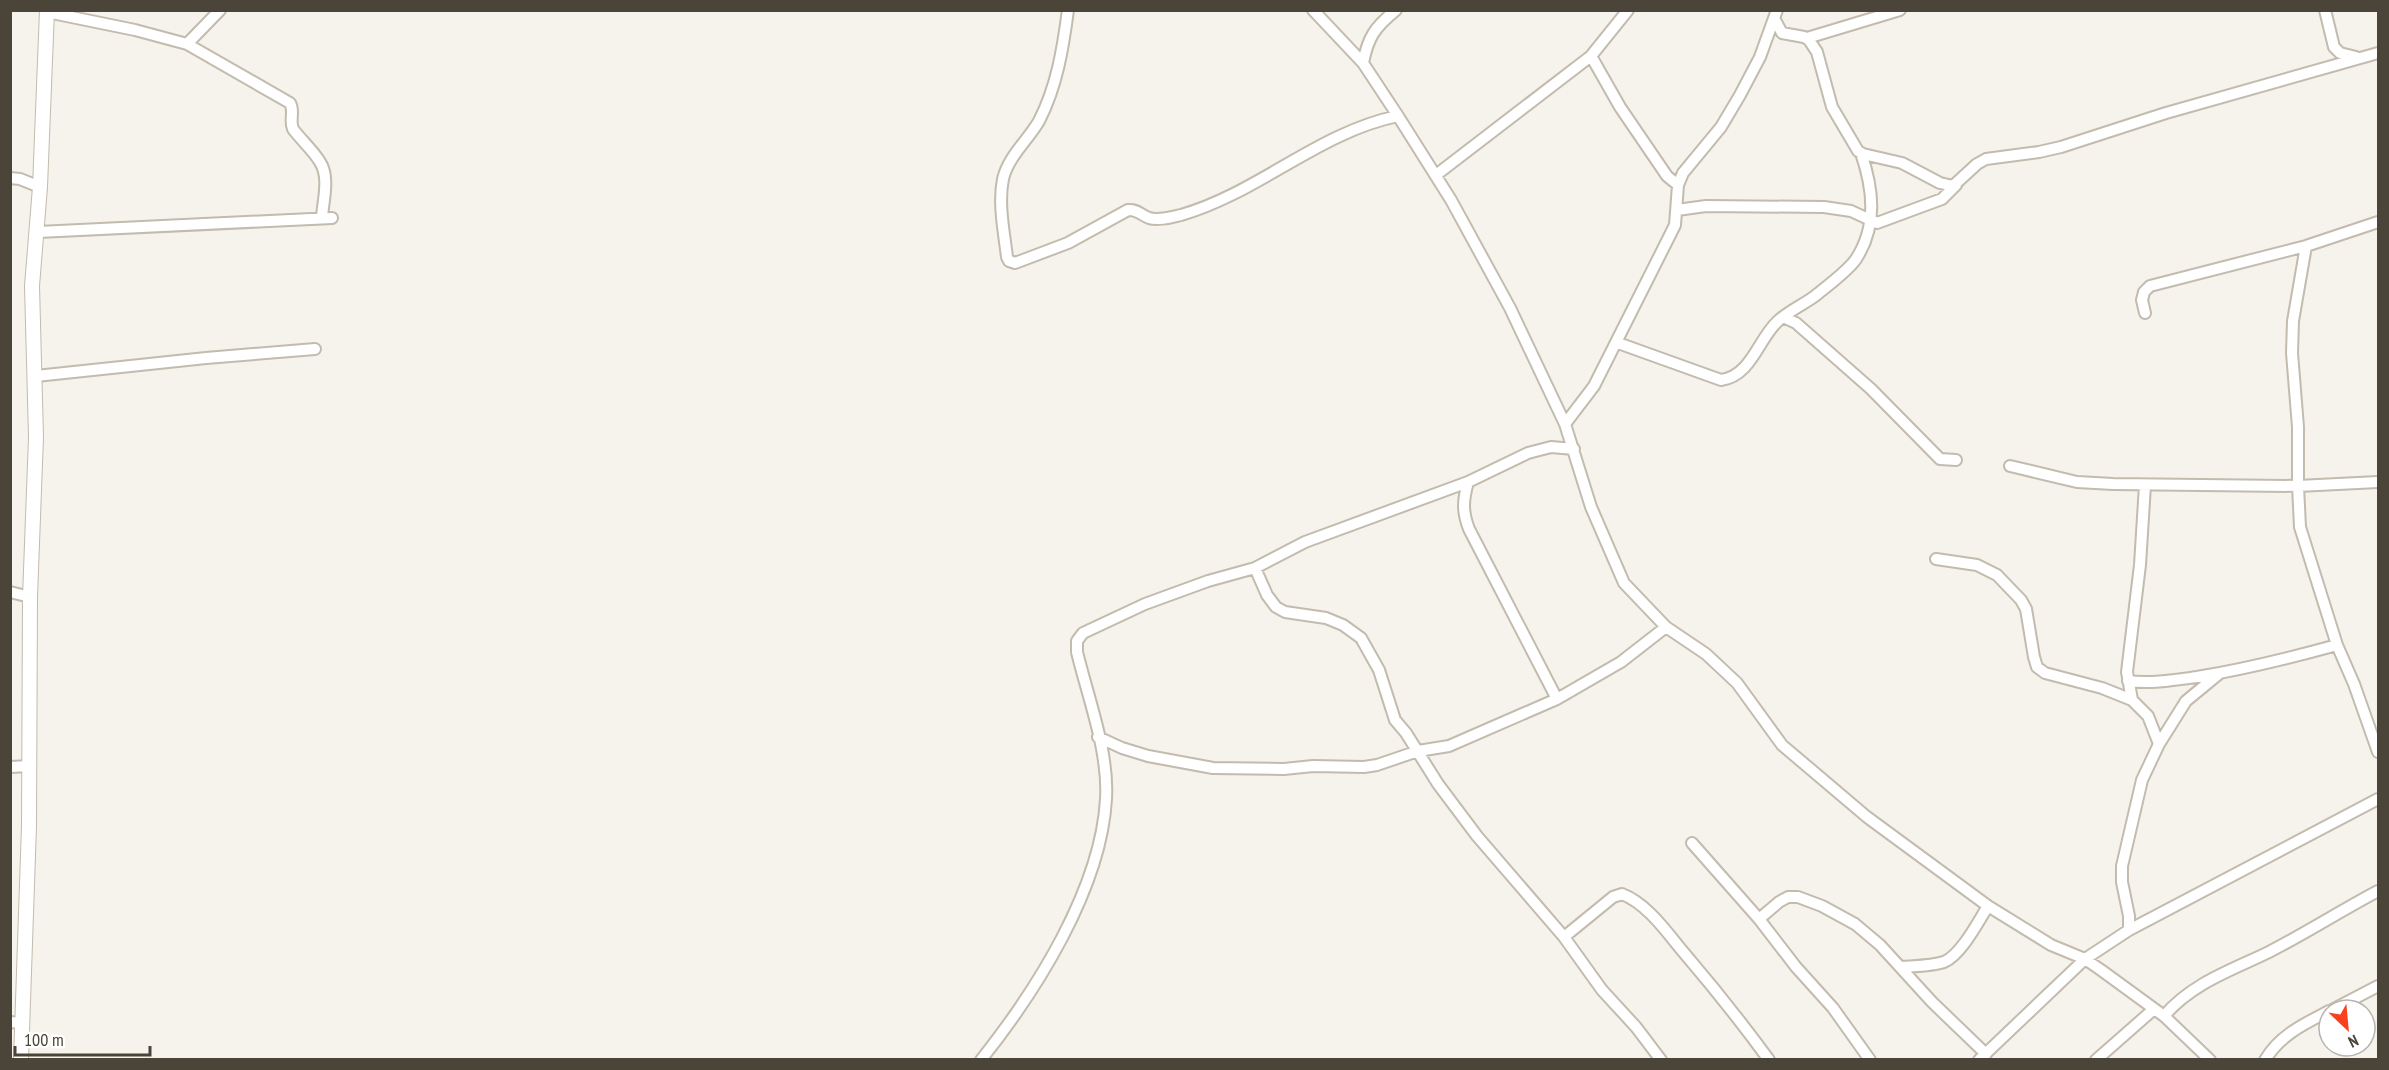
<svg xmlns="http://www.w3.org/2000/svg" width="2389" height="1070" font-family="'PT Sans Narrow',sans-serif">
<rect width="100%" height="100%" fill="#f6f3ec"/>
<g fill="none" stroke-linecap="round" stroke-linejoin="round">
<defs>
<path id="minor" d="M 1068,10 C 1063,48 1057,86 1039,121 C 1028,140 1008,157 1003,179 C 998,203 1004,232 1007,257 L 1009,261 L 1015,263 L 1068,243 L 1128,210 C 1137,209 1141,215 1149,218 C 1158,221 1172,217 1181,215 C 1258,193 1319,132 1398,116
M 1313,10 L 1363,63 L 1398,116 L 1451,200 L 1510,308 L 1565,424 L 1591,507 L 1624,583 L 1666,627 L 1706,654 L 1737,683 L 1782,745 L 1867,817 L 1988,906 L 2051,945 L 2085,959 L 2101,970 L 2164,1016 L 2210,1060
M 2325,10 L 2334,47 L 2340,53 L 2356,57
M 47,12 L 135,30 L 187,44 L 290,103 C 295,112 289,120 293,129 C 301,140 313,150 320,162 C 330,177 323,201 322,217
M 1775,20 L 1782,33 L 1804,37 L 1809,40 L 1817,52 L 1832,107 L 1858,151 L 1863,154 L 1902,163 L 1940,183 L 1953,186 L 1977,164 L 1986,159 L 2039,152 L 2061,147 L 2166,113 L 2378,53
M 1807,38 L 1900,10
M 187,44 L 220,10
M 1591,56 L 1620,107 L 1667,176 L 1678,185
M 1363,63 C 1368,37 1375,27 1396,10
M 1436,175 L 1591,56 L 1628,10
M 10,178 L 20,179 L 40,187
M 1677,210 L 1706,206 L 1824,207 L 1851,211 L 1877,223 L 1942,199 L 1956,185
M 38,232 L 332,218
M 2306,246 L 2293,321 L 2292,353 L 2298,427 L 2298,486 L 2300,527 L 2337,645 L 2354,684 L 2378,752
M 2145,313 L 2142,300 L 2144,292 L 2150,286 L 2306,246 L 2378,222
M 1783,317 L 1796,323 L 1871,389 L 1940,459 L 1956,460
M 1618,343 L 1721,380 C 1751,376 1758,340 1777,322 C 1788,311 1803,305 1815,296 C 1826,287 1849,270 1856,259 C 1878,225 1873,188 1861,153
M 36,376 L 206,358 L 315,349
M 1565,424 L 1594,386 L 1668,239 L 1675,225 L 1678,185 L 1683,173 L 1721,127 L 1740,95 L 1760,57 L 1777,10
M 2010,466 L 2077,482 L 2113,484 L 2298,486 L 2378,482
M 1468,482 C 1463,500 1462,511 1469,529 L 1557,699
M 1936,559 L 1977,565 L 1997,575 L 2021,600 L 2026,609 L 2034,657 L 2037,667 L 2045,673 L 2102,688 L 2132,700 L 2148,716 L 2159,744
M 1255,568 L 1267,595 L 1276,607 L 1285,612 L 1326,618 L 1343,625 L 1361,638 L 1379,670 L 1395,720 L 1406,733 L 1438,784 L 1477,836 L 1564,937 L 1602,990 L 1636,1027 L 1661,1060
M 10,592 L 30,597
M 2128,681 C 2151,684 2175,680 2197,677 C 2245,669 2290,658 2337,645
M 2132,700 L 2127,672 L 2140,565 L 2145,485
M 1098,737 L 1122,748 L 1148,756 L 1213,768 L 1284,769 L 1313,766 L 1364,767 L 1377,765 L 1418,751 L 1449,746 L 1557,699 L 1621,662 L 1666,627
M 10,767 L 30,766
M 1692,843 L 1759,919 L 1796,967 L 1833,1008 L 1870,1060
M 1759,919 L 1779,902 L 1788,897 L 1798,897 L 1822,906 L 1855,924 L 1880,945 L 1932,1002 L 1986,1054
M 2129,930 L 2129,916 L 2122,882 L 2122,866 L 2142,780 L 2159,744 L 2186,701 L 2220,673
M 1564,937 L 1613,897 L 1622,894 C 1648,904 1668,934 1685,954 C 1714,988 1742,1023 1769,1060
M 1901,967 C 1915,966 1932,966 1944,962 C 1961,955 1978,922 1988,906
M 2332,1010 L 2378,986
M 2164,1016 C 2192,983 2232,970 2269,952 C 2306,933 2342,910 2378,891
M 10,1022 L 21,1023
M 981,1060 C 1036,991 1101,889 1106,799 C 1109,752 1088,698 1077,652 L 1077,641 L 1083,633 L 1145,604 L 1208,581 L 1255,568 L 1305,542 L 1468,482 L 1528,453 L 1551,447 L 1574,449
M 1979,1060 L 2085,959 L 2129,930 L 2378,799
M 2096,1060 L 2154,1009
M 2265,1060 C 2280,1035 2304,1024 2329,1011"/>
<path id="tertiary" d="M 21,1060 L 29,826 L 30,597 L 36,437 L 32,286 L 40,187 L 47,10"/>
</defs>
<use href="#minor" stroke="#c2bbae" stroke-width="14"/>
<use href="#tertiary" stroke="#c2bbae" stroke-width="16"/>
<use href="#minor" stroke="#fff" stroke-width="10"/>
<use href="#tertiary" stroke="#fff" stroke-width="14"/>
</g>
<rect width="2389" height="1070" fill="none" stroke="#4b4439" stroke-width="24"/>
<g transform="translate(2347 1028) rotate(154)"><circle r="28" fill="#ffffff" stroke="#b7b4b0" stroke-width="1.5"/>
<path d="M0-4.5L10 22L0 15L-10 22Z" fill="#fc3f1d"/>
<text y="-9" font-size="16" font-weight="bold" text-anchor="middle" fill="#4b4439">N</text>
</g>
<path d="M15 1046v9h135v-9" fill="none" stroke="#4b4439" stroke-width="3"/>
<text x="24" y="1046" font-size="18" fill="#4b4439" stroke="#ffffff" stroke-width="4.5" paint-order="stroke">100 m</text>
</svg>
